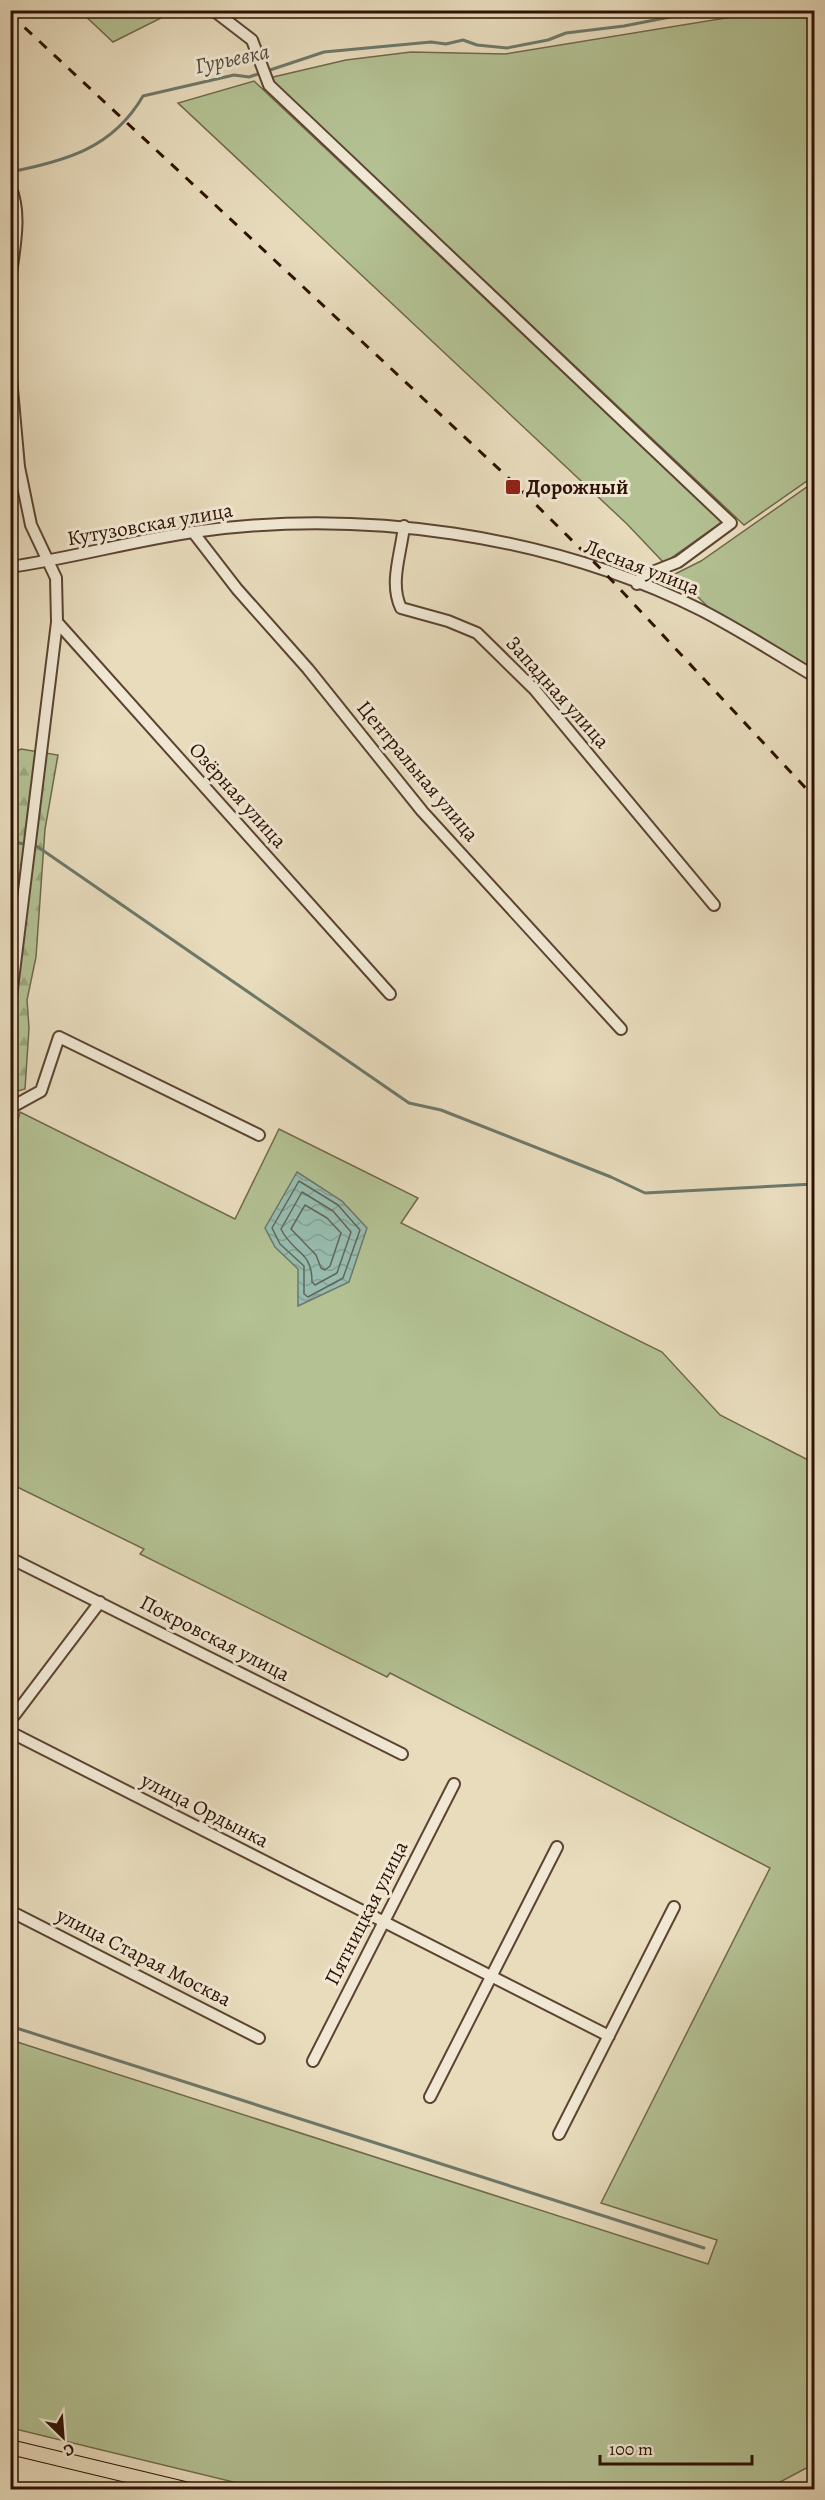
<svg xmlns="http://www.w3.org/2000/svg" width="825" height="2500" font-family="Alegreya,serif">
<defs>
<pattern id="forest-firs" width="22" height="20" patternUnits="userSpaceOnUse" patternTransform="scale(1.5)"><rect width="22" height="20" fill="#b3c193"/><path d="M5 1l3.5 6h-7zM16 11l3.5 6h-7z" fill="#9aa57d"/></pattern>
<pattern id="water-waves" width="16" height="10" patternUnits="userSpaceOnUse" patternTransform="scale(1.5)"><rect width="16" height="10" fill="#97bcaf"/><path d="M0 5q4-4 8 0t8 0" fill="none" stroke="#82a195"/></pattern>
</defs>
<rect width="100%" height="100%" fill="#e8dcbd"/>
<filter id="stains"><feTurbulence type="fractalNoise" baseFrequency=".00333" numOctaves="4"/><feColorMatrix values="0 0 0 0 .2 0 0 0 0 .09 0 0 0 0 .02 0 0 0 .5 -.17"/></filter>
<radialGradient id="worn" r=".72"><stop offset=".6" stop-color="#630" stop-opacity="0"/><stop offset="1" stop-color="#630" stop-opacity=".3"/></radialGradient>
<path fill="#b3c193" stroke="#70694a" stroke-width="1.5" d="M 80,11 L 156,11 L 161,18 L 113,42 Z
M 769,11 L 814,11 L 814,476 L 744,525 L 269,78 L 346,60 L 411,52 L 505,54 Z
M 254,81 L 722,522 L 664,563 L 627,524 L 178,103 Z
M 814,482 L 814,680 L 715,614 L 675,574 L 701,561 Z
M 20,1112 L 235,1219 L 279,1129 L 418,1198 L 401,1223 L 662,1352 L 720,1415 L 814,1463 L 814,2464 L 765,2490 L 266,2490 L 11,2428 L 11,2040 L 708,2264 L 717,2240 L 601,2203 L 770,1868 L 390,1673 L 387,1677 L 140,1554 L 144,1549 L 11,1484 L 10,1150 Z"/>
<path fill="url(#forest-firs)" stroke="#70694a" stroke-width="1.5" d="M 21,749 L 58,755 L 45,829 L 36,957 L 27,1000 L 29,1028 L 25,1089 L 11,1093 L 10,755 Z"/>
<path fill="url(#water-waves)" stroke="#6d786a" stroke-width="1.5" d="M 297,1172 L 342,1201 L 367,1228 L 349,1282 L 298,1306 L 298,1269 L 275,1247 L 265,1228 Z"/>
<g fill="none" stroke-linecap="round" stroke-linejoin="round">
<path stroke="#626658" stroke-width="1.5" d="M 299,1181 L 338,1205 L 360,1230 L 343,1278 L 308,1297 L 304,1294 L 304,1266 L 280,1244 L 272,1228 Z
M 302,1192 L 333,1211 L 351,1232 L 337,1273 L 315,1285 L 312,1282 C 312,1250 293,1254 281,1229 Z
M 305,1205 L 327,1218 L 341,1233 L 330,1266 L 325,1270 L 321,1268 L 316,1255 L 291,1229 Z"/>
<path stroke="#6d786a" stroke-width="3" d="M 267,71 L 324,52 L 431,42 L 446,44 L 463,40 L 477,45 L 507,48 L 548,40 L 566,33 L 624,26 L 706,10
M 10,172 C 66,161 113,148 143,96 L 234,75 L 249,77 L 261,73
M 10,841 L 38,847 L 409,1103 L 441,1110 L 611,1177 L 645,1193 L 814,1184
M 10,2026 L 704,2248"/>
<defs>
<path id="minor" d="M 213,10 L 252,40 L 269,85 L 731,523 L 678,562 L 645,575 L 637,584
M 10,186 C 23,215 13,252 10,283
M 10,367 L 19,467 L 31,525 L 56,578 L 57,622 L 10,1005
M 404,526 C 401,554 389,583 401,608 L 448,621 L 477,633 L 535,690 L 714,905
M 193,532 L 237,589 L 308,669 L 422,811 L 621,1029
M 10,567 C 72,558 132,541 193,532 C 361,508 549,534 701,610 C 740,630 777,654 814,676
M 57,622 L 390,994
M 10,1108 L 41,1091 L 59,1037 L 259,1135
M 10,1558 L 402,1754
M 10,1721 L 100,1602
M 10,1732 L 609,2036
M 10,1911 L 259,2038
M 313,2061 L 454,1784
M 430,2097 L 557,1847
M 559,2134 L 674,1907"/>
<path id="major" d="M 10,2447 L 189,2490"/>
</defs>
<use href="#minor" stroke="#5c4431" stroke-width="14"/>
<use href="#major" stroke="#2e1102" stroke-width="16"/>
<use href="#minor" stroke="#f0e8d4" stroke-width="10"/>
<use href="#major" stroke="#e8dcbd" stroke-width="14"/>
<path stroke="#2e1102" stroke-width="3" stroke-dasharray="10 10" stroke-linecap="butt" d="M 10,14 L 515,484 L 603,571 L 814,797"/>
</g>
<rect fill="#8f2418" stroke="#f0e8d4" stroke-width="2" x="505" y="479" width="16" height="16" rx="3"/>
<g text-anchor="middle" dominant-baseline="central" stroke-width="6" stroke-linejoin="round" paint-order="stroke">
<g font-size="21" font-weight="bold" fill="#2e1102" stroke="#f0e8d4" text-anchor="start">
<text x="526" y="487">Дорожный</text>
</g>
<g font-size="21" fill="#2e1102" stroke="#f0e8d4">
<text transform="translate(150 524) rotate(-10)">Кутузовская улица</text>
<text transform="translate(642 567) rotate(21)">Лесная улица</text>
<text transform="translate(558 692) rotate(48)">Западная улица</text>
<text transform="translate(418 771) rotate(50)">Центральная улица</text>
<text transform="translate(238 795) rotate(48)">Озёрная улица</text>
<text transform="translate(215 1638) rotate(27)">Покровская улица</text>
<text transform="translate(205 1810) rotate(27)">улица Ордынка</text>
<text transform="translate(366 1913) rotate(-63)">Пятницкая улица</text>
<text transform="translate(144 1957) rotate(27)">улица Старая Москва</text>
</g>
<g font-size="22" font-style="italic" fill="#534d3f" stroke="#f0e8d4">
<text transform="translate(232 59) rotate(-12)">Гурьевка</text>
</g>
</g>
<rect width="825" height="2500" fill="none" stroke="#e8dcbd" stroke-width="36"/>
<rect x="12" y="12" width="801" height="2476" fill="none" stroke="#2e1102" stroke-width="3"/>
<rect x="18" y="18" width="789" height="2464" fill="none" stroke="#2e1102" stroke-width="1.5"/>
<g transform="translate(63 2437) rotate(155)" stroke="#f0e8d4" stroke-width="4.5" paint-order="stroke">
<path d="M0-4.5L10 22L0 15L-10 22Z" fill="#2e1102"/>
<text y="-9" font-size="16" font-weight="bold" text-anchor="middle" fill="#2e1102">С</text>
</g>
<path d="M600 2455v9h152v-9" fill="none" stroke="#2e1102" stroke-width="3"/>
<text x="609" y="2455" font-size="18" fill="#2e1102" stroke="#f0e8d4" stroke-width="4.5" paint-order="stroke">100 m</text>
<rect width="100%" height="100%" filter="url(#stains)"/>
<rect width="100%" height="100%" fill="url(#worn)"/>
</svg>
